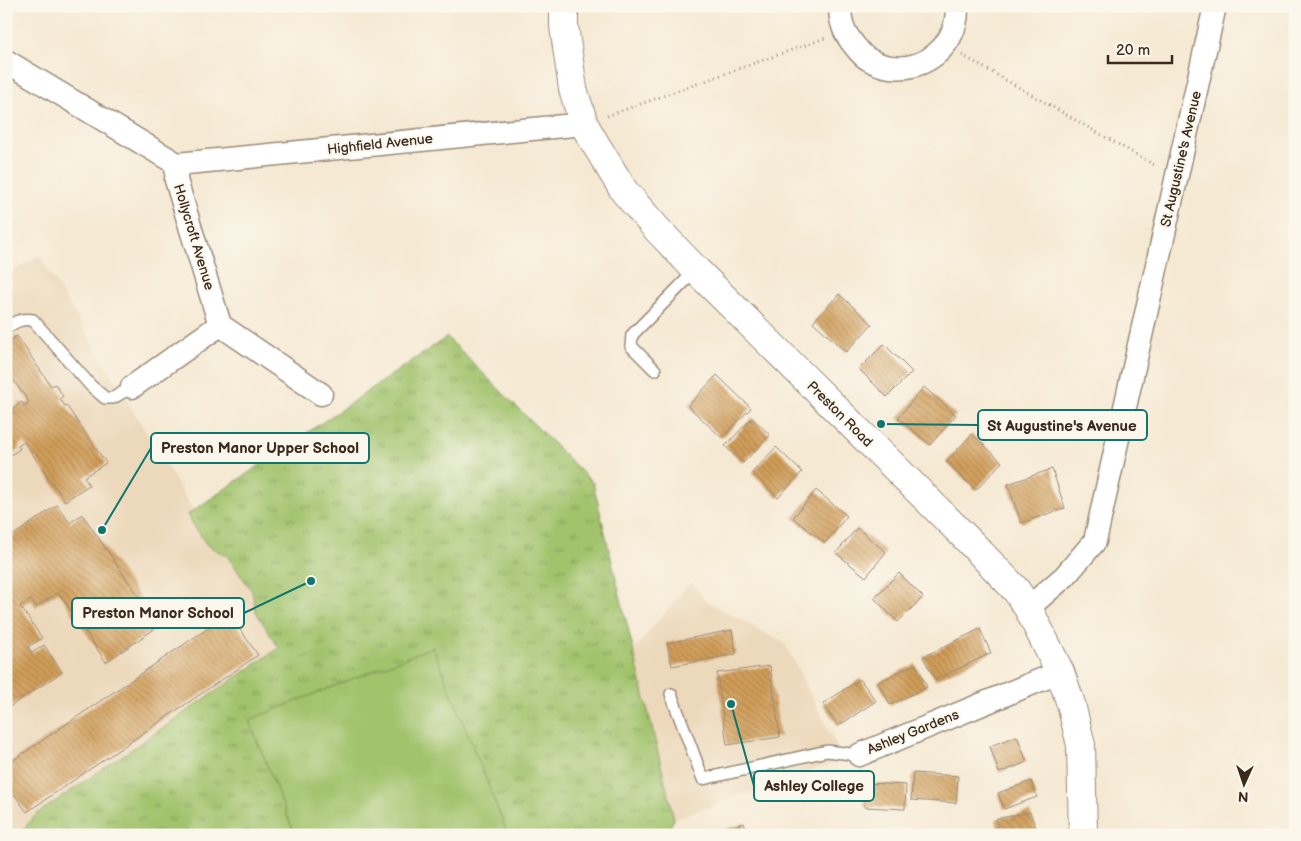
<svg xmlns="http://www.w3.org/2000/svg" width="1301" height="841" font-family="'Balsamiq Sans',sans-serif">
<defs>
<pattern id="grass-tufts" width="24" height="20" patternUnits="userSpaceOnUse" patternTransform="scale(1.25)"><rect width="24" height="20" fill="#a1c36c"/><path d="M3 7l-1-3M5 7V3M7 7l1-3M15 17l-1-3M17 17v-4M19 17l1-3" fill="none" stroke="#849f58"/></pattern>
<pattern id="building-back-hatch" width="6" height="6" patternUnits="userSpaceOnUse" patternTransform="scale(1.25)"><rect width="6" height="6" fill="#d19e5a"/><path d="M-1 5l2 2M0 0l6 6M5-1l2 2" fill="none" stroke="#ab814a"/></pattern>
</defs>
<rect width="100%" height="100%" fill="#fbf7ec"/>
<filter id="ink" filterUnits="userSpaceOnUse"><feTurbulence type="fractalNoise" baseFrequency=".02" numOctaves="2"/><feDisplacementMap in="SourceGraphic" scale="10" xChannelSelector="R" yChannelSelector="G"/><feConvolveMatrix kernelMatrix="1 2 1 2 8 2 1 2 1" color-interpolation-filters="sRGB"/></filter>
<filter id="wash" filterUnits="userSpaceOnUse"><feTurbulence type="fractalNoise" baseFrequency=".0096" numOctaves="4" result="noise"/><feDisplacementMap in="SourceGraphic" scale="20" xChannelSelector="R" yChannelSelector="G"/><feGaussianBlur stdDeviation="1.12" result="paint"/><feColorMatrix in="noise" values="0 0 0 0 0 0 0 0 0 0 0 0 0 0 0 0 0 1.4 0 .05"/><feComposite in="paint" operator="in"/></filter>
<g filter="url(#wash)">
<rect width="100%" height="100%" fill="#f5e9d3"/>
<path fill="#ecd8ba" d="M 39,255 L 193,510 L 447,337 L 593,483 L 633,651 L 691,582 L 706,601 L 785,644 L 842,756 L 837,761 L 674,819 L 666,835 L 6,835 L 6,276 Z"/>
<path fill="url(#grass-tufts)" stroke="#6e7645" d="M 447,337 L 593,483 L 674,819 L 666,835 L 21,835 L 20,833 L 37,814 L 279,648 L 256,612 L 252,591 L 227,556 L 207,545 L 187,515 Z"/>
<path fill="#a1c36c" stroke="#6e7645" d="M 433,647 L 508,835 L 295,835 L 249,720 Z"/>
<g id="blocks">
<path fill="url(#building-back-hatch)" d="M 839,294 L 872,324 L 846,352 L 813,322 Z
M 17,336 L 51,386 L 55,384 L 63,396 L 60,399 L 65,406 L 66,405 L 106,463 L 84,477 L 89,485 L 65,501 L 24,442 L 18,446 L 20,449 L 6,458 L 6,417 L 13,413 L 11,410 L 22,402 L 24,406 L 29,402 L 11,377 L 6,380 L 6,343 Z
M 884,344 L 912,372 L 887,397 L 859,369 Z
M 717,375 L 751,408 L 722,438 L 688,406 Z
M 924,387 L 956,415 L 930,445 L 898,418 Z
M 752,418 L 770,435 L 743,463 L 725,446 Z
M 972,434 L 1002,462 L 976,490 L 946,462 Z
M 776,447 L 802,472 L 778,498 L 752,473 Z
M 1052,469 L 1065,508 L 1021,523 L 1008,484 Z
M 816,490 L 847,516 L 825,543 L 793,518 Z
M 57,505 L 70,523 L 82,514 L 159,626 L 106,662 L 58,592 L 36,607 L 31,600 L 20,606 L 42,638 L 28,647 L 32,653 L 44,645 L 62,672 L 6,709 L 6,536 L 8,539 Z
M 857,528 L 886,552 L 866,577 L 836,553 Z
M 899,573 L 923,597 L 898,622 L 874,598 Z
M 229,614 L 258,655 L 27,812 L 6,783 L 6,765 Z
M 980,629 L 991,653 L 935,680 L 923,657 Z
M 732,630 L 736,654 L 672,666 L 667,643 Z
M 915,664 L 927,687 L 890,705 L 878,682 Z
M 770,666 L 780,737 L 727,745 L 717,673 Z
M 860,679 L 876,701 L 838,726 L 823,704 Z
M 1017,736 L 1027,762 L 999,773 L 990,746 Z
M 913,773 L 958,776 L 956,803 L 911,800 Z
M 1031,781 L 1037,797 L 1004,809 L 998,793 Z
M 865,783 L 906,785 L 905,809 L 864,807 Z
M 1030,812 L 1037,831 L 1016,835 L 999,835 L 996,819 Z
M 744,823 L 748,835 L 710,835 L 710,834 Z"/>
</g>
</g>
<g filter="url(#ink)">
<use href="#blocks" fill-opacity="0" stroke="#988a78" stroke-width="1"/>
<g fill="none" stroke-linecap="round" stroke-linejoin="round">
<defs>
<path id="service" d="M 6,328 C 15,322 21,318 33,320 L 91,386 L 105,398 L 113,398 L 132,387
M 655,370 L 631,346 L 632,335 L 696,270
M 671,694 L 703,779 L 827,751 L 859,755"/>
<path id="minor" d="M 840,6 C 840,22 844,33 854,45 C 858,50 862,56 868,59 C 908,83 959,54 957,6
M 6,61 L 177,164
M 177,164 L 584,124
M 177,164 L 176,180 L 220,325 L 321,394
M 132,387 L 220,325
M 1028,608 L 1065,576 L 1095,541 L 1215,6
M 859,755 L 1060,672"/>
<path id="tertiary" d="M 564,6 L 564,26 L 573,89 L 584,124 L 590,135 L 624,191 L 656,228 L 696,270 L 970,542 L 1016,590 L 1028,608 L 1060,672 L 1071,704 L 1081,745 L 1083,835"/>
</defs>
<use href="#service" stroke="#988a78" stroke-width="14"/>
<use href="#minor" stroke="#988a78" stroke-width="25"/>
<use href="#tertiary" stroke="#988a78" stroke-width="30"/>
<path stroke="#988a78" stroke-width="3" stroke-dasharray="1 4" stroke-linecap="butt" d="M 962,55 L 1156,166
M 607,116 L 825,38"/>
<use href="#service" stroke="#fff" stroke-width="11"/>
<use href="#minor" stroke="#fff" stroke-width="22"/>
<use href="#tertiary" stroke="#fff" stroke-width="28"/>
</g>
</g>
<g text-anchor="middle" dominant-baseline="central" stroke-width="4.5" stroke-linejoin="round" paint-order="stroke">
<g font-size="14" fill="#3b2a1e" stroke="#fbf7ec">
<text transform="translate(380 144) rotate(-6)">Highfield Avenue</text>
<text transform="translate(1181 159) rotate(-77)">St Augustine's Avenue</text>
<text transform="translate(194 237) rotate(73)">Hollycroft Avenue</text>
<text transform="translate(840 414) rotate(45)">Preston Road</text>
<text transform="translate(913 732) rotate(-22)">Ashley Gardens</text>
</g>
</g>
<path fill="none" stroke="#0f766e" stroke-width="2" d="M881 424L978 425M102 530L151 448M311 581L244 613M731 704L754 786"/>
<g fill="#0f766e" stroke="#fbf7ec" stroke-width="2">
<circle cx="881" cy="424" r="5"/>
<circle cx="102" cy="530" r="5"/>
<circle cx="311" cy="581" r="5"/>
<circle cx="731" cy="704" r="5"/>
</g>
<g fill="#fbf7ec" stroke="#0f766e" stroke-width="2">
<rect x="978" y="410" width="169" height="30" rx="5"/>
<rect x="151" y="433" width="218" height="30" rx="5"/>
<rect x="72" y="598" width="172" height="30" rx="5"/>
<rect x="754" y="771" width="120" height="30" rx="5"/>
</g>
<g font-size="15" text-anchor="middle" font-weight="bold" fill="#3b2a1e">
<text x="1062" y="431">St Augustine's Avenue</text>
<text x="260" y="453">Preston Manor Upper School</text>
<text x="158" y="618">Preston Manor School</text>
<text x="814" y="791">Ashley College</text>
</g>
<rect width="1301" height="841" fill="none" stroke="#fbf7ec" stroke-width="25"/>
<g transform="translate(1244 784) rotate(183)" stroke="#fbf7ec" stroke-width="4" paint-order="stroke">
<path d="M0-4L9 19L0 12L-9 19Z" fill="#3b2a1e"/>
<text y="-8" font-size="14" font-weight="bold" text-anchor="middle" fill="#3b2a1e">N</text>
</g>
<path d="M1108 55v8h64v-8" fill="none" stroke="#3b2a1e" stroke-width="2.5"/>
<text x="1116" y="55" font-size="15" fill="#3b2a1e" stroke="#fbf7ec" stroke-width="4" paint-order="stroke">20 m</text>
</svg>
